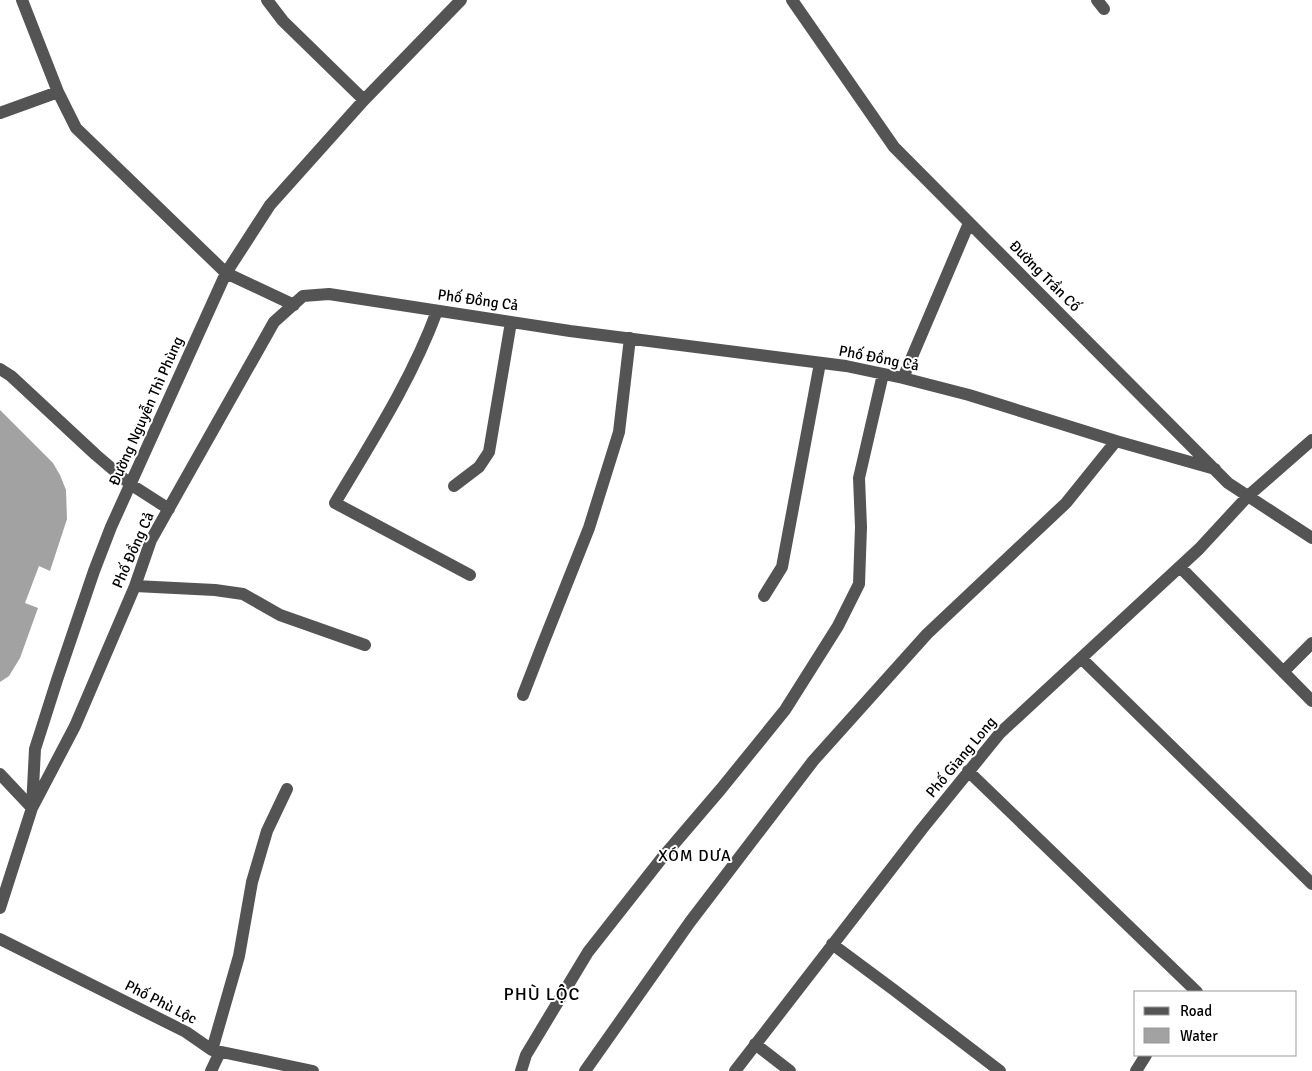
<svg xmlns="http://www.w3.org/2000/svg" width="1312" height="1071" font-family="Signika,sans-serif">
<rect width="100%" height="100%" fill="#fff"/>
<path fill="#a2a2a2" d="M 0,410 L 53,463 L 60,475 L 66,490 L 67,519 L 50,571 L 39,566 L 25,603 L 38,608 L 20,658 L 9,676 L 0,682 Z"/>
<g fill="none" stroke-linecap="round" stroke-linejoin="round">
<path stroke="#545454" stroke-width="12" d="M 22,0 L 58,92 L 76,128 L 226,273 L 294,305
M 267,0 L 283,21 L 364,100
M 792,0 L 894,147 L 1228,483 L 1312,538
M 1097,0 L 1104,9
M 0,113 L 58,92
M 437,311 C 412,379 372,441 335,503 L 470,575
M 0,369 L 11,376 L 96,455 L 130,484 L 169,509
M 903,378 L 969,223
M 454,486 L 479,467 L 489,452 L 511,322
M 1180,567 L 1312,701
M 135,586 L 215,590 L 243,594 L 280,615 L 365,645
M 764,596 L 782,567 L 820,363
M 1081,658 L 1312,884
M 1283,672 L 1312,643
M 523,695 L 542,646 L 589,528 L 619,432 L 630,338
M 968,771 L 1197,992
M 0,774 L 32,808 L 75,726 L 135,586 L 151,540 L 274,322 L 303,296 L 329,294 L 570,331 L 846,366 L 903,378 L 969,395 L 1116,441 L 1215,469
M 0,908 L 32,808 L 35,749 L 57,680 L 94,571 L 111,527 L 226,273 L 270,205 L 364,100 L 461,0
M 0,939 L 186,1032 L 212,1050 L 313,1071
M 832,944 L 894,990 L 1000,1071
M 755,1044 L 790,1071
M 212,1050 L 239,956 L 252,882 L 267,831 L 287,789
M 211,1071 L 220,1052
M 521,1071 L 526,1055 L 588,952 L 662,858 L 721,789 L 785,710 L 838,626 L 859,584 L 861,527 L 859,478 L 883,374
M 585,1071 L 690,922 L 813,761 L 927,634 L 1066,503 L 1116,441
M 735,1071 L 922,829 L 1000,733 L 1199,549 L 1248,496 L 1312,440
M 1136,1071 L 1146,1055"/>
</g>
<g text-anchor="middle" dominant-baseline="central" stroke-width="4" stroke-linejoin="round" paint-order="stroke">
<g font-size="15" fill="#000" stroke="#fff">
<text transform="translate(1045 276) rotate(45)">Đường Trần Cố</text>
<text transform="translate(478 300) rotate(8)">Phố Đồng Cả</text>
<text transform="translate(879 358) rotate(11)">Phố Đồng Cả</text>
<text transform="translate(146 411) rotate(-66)">Đường Nguyễn Thì Phùng</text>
<text transform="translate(133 550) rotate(-66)">Phố Đồng Cả</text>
<text transform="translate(961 757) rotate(-50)">Phố Giang Long</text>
<text transform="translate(161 1002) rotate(27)">Phố Phù Lộc</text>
</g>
<g font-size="16" letter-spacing="1" fill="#000" stroke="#fff">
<text x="695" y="856">XÓM DƯA</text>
</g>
<g font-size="18" letter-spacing="1" fill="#000" stroke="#fff">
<text x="542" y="994">PHÙ LỘC</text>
</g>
</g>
<rect x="1134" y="991" width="162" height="65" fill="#ffffff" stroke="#999999"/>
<rect x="1144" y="1007" width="25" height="8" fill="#545454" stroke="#999999"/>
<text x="1180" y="1016" font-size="15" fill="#000000">Road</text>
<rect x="1144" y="1028" width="25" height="15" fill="#a2a2a2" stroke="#999999"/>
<text x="1180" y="1041" font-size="15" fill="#000000">Water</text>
</svg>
